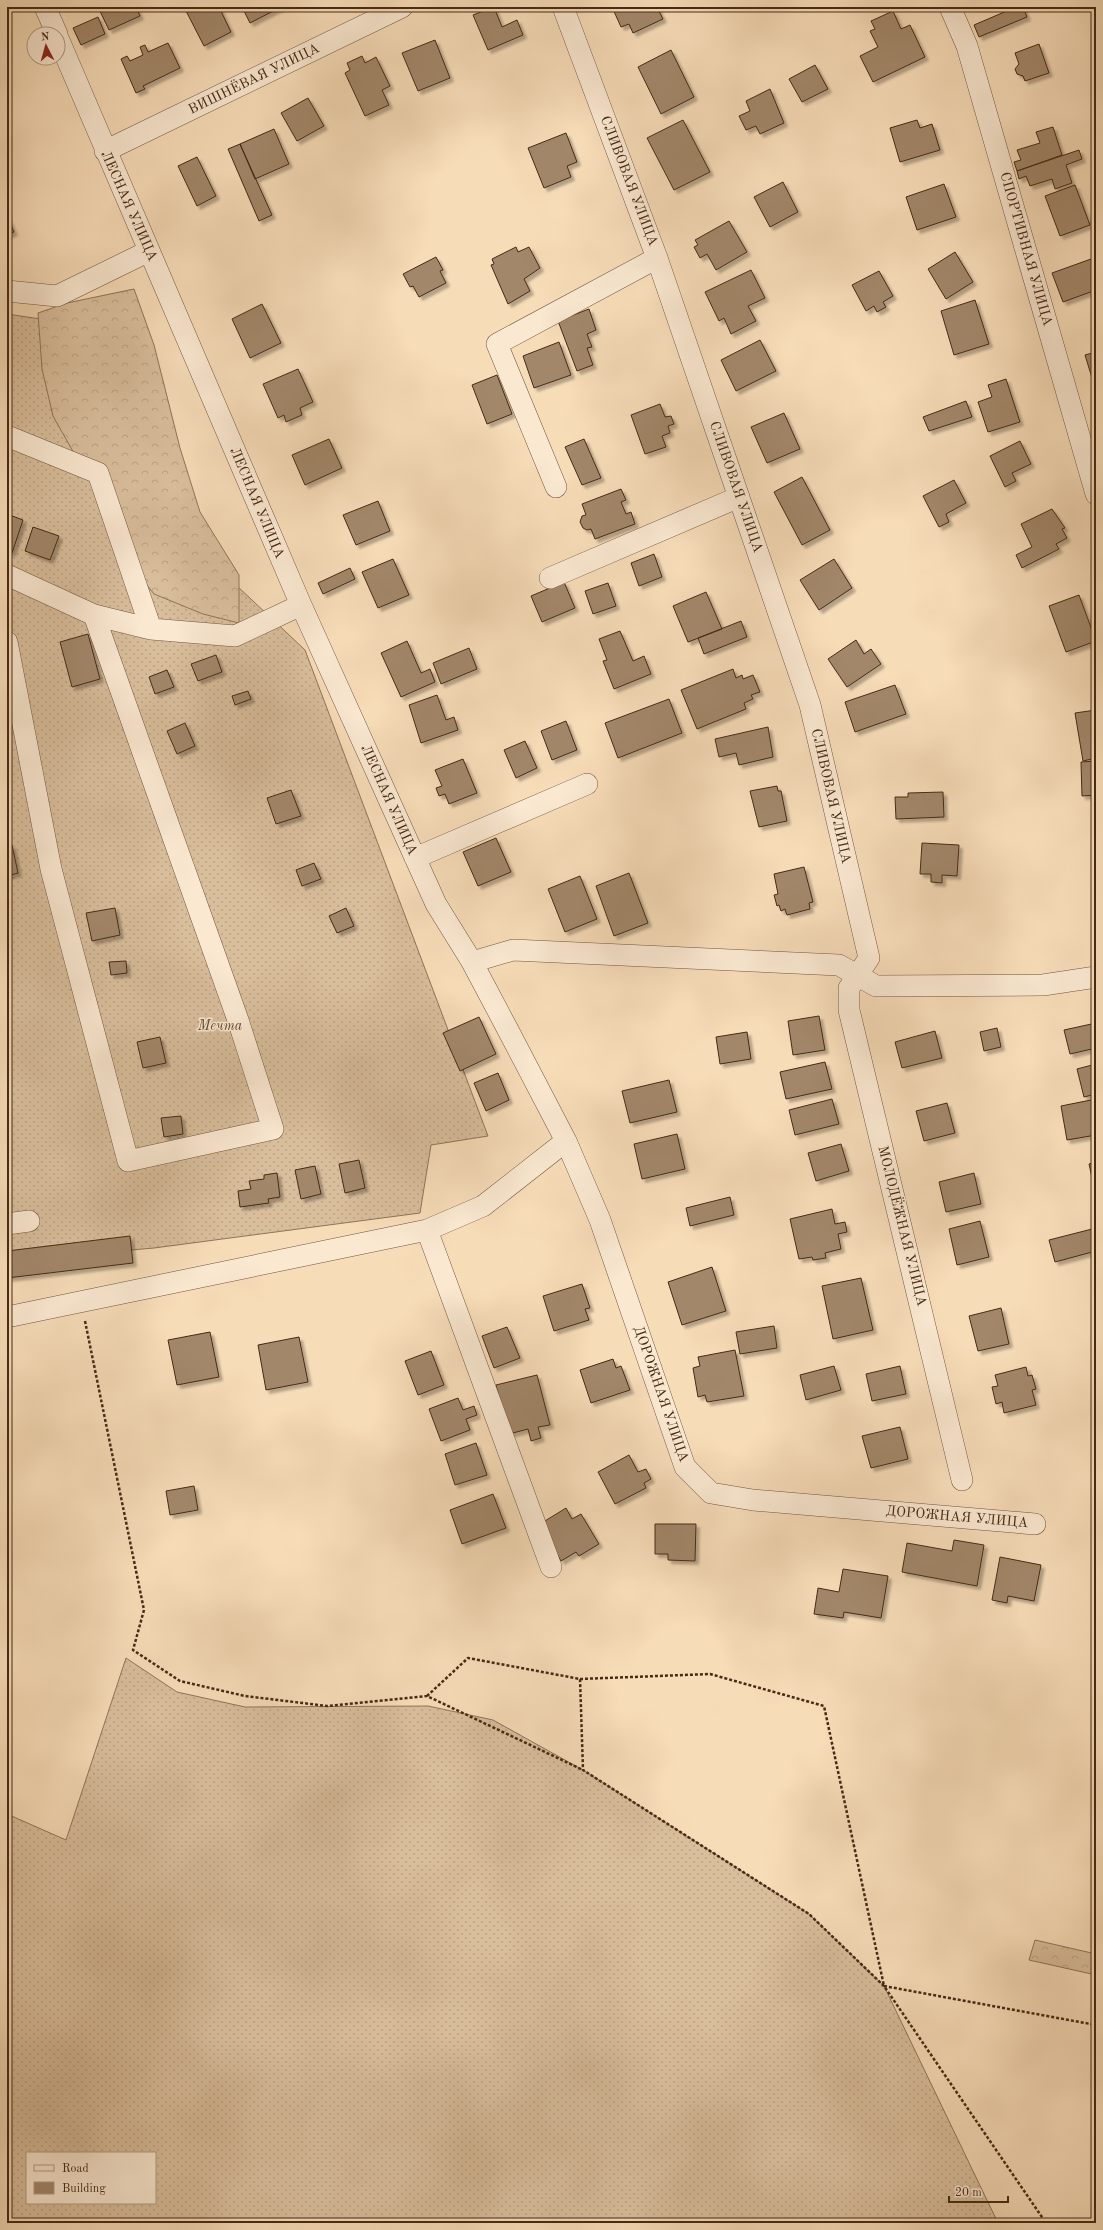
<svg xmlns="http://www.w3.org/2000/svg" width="1103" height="2230" font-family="'Old Standard TT',serif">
<defs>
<pattern id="grass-dots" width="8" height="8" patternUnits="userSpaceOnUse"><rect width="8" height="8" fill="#d9be9c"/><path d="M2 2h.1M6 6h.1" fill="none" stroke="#bca386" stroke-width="1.8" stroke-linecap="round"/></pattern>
<pattern id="forest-crowns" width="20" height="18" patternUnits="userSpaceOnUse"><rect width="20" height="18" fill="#d9be9c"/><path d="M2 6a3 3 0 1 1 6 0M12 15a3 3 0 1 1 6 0" fill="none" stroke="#bca386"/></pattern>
<filter id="shadow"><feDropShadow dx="3.5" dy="3.5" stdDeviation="1" flood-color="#0004"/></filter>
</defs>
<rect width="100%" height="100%" fill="#f7dcb8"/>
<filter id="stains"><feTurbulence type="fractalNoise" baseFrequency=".005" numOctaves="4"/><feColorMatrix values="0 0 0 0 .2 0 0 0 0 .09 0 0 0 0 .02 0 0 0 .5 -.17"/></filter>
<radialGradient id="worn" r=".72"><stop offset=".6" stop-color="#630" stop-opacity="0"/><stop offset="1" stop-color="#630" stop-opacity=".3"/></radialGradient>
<path fill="url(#grass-dots)" stroke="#907459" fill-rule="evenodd" d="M 7,314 L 54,321 L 184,536 L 305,650 L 488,1136 L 431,1145 L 420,1213 L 154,1248 L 7,1261 Z
M 126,1658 L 177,1692 L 245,1707 L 428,1706 L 493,1720 L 583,1770 L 809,1914 L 884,1986 L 998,2223 L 7,2223 L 7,1814 L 66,1840 ZM 27,2153 L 155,2153 L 155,2203 L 27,2203 Z"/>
<path fill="url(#forest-crowns)" stroke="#907459" d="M 134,289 L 154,345 L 180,448 L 200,512 L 239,575 L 239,623 L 203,614 L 154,594 L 133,567 L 106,504 L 84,471 L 53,416 L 42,369 L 38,313 L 67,303 Z
M 1035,1940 L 1096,1954 L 1096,1975 L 1029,1960 Z"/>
<path fill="#a2876a" stroke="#462a16" filter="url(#shadow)" d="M 98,7 L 136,7 L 140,16 L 109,30 Z
M 184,7 L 219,7 L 231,32 L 204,46 Z
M 242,7 L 281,7 L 250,23 Z
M 494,7 L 502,27 L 517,20 L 523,35 L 488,50 L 473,15 Z
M 612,7 L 657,7 L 663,19 L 633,33 L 629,24 L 621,27 Z
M 1016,7 L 1023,7 L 1027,17 L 979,37 L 974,25 Z
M 893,11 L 901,29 L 910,25 L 925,57 L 873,82 L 860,56 L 878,47 L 870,31 L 875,29 L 871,21 Z
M 98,17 L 105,34 L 81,45 L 73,28 Z
M 435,40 L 450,78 L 418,91 L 402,53 Z
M 168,43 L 180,68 L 143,86 L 145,89 L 136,93 L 121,59 L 127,56 L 130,61 L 143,55 L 140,47 L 145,45 L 148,52 Z
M 1039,44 L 1049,73 L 1025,81 L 1023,76 L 1017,74 L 1015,69 L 1019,64 L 1015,53 Z
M 671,50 L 694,97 L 661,114 L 638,67 Z
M 362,56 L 365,63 L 376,57 L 390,86 L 382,90 L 389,105 L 365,116 L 345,73 L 350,70 L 347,63 Z
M 815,65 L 828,89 L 802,102 L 789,79 Z
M 770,89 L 784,123 L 760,134 L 756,126 L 746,130 L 739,116 L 750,111 L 746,101 Z
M 308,98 L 324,126 L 297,141 L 281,113 Z
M 683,120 L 710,172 L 674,190 L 647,138 Z
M 917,120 L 920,128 L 932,124 L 940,150 L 900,162 L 890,128 Z
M 1053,127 L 1062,155 L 1017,171 L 1014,162 L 1021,160 L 1017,150 L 1040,143 L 1036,132 Z
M 274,129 L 289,164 L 255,179 L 240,144 Z
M 566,133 L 577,162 L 567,166 L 571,177 L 544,188 L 528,148 Z
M 240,144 L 272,215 L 259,221 L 228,149 Z
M 1079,150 L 1082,159 L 1066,165 L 1072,183 L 1055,189 L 1052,179 L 1030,186 L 1026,176 L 1019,179 L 1017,171 Z
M 197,157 L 216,196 L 197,206 L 178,166 Z
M 783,182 L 798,212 L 770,227 L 754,197 Z
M 944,184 L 956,217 L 917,230 L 906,197 Z
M 1075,185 L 1090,225 L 1060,236 L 1045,196 Z
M 7,216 L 14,232 L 7,235 Z
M 729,221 L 747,252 L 716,270 L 707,254 L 700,258 L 694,247 L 698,245 L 695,240 Z
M 516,247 L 518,252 L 529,247 L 540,268 L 524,279 L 530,291 L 508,304 L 491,265 L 494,264 L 492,259 Z
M 955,252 L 973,282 L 946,299 L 928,269 Z
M 436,257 L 443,270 L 440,271 L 446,283 L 419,297 L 413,286 L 410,287 L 403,274 Z
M 1091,259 L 1096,271 L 1096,290 L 1063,302 L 1052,273 Z
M 751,270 L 765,298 L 748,306 L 756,321 L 731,334 L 724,318 L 719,321 L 705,292 Z
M 879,271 L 893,296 L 883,302 L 886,307 L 877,312 L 874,306 L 866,311 L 852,285 Z
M 975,300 L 989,344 L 954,355 L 941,311 Z
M 262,304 L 281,343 L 250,358 L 232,319 Z
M 589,309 L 596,330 L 587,334 L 592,347 L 587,348 L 593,365 L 577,371 L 558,321 Z
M 760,340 L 776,371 L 736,391 L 721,360 Z
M 559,342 L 571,375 L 534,388 L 523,356 Z
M 1096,352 L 1096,391 L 1085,355 Z
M 298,369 L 313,402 L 300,408 L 302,415 L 286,422 L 284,415 L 278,418 L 263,384 Z
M 497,375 L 512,414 L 487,424 L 472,385 Z
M 1006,379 L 1020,422 L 988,432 L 978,402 L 992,397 L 988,385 Z
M 966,401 L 972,417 L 929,431 L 923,417 Z
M 660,404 L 665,417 L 671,416 L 674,424 L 668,426 L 670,433 L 662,436 L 666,447 L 645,454 L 631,415 Z
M 784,413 L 800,449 L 767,463 L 751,427 Z
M 329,439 L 342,468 L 305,485 L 292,455 Z
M 584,439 L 601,478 L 582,485 L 565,447 Z
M 1020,441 L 1031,464 L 1012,473 L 1016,481 L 1005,487 L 990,456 Z
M 802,477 L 830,530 L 802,545 L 774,492 Z
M 954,480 L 966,503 L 946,514 L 949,522 L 939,527 L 923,496 Z
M 621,489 L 626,500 L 621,502 L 626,514 L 631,512 L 635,524 L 595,539 L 591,529 L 587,530 L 583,528 L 580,522 L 582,516 L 586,515 L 582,504 Z
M 378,501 L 390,531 L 356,545 L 343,515 Z
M 1052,509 L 1065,528 L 1062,529 L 1067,538 L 1056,544 L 1059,549 L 1022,568 L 1016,555 L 1032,547 L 1021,524 Z
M 7,514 L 23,520 L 12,553 L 7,551 Z
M 33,527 L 59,536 L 50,560 L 25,551 Z
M 654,554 L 662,577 L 639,586 L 631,563 Z
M 393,559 L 409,595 L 378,608 L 362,572 Z
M 834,559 L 852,588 L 819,610 L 800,580 Z
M 350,568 L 355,579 L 323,594 L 318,583 Z
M 564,582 L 575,608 L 542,622 L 531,596 Z
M 608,583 L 616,606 L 593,614 L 585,591 Z
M 706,592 L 722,629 L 688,642 L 673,606 Z
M 1079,595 L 1096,641 L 1066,652 L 1049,606 Z
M 741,621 L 747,637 L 704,654 L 698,638 Z
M 620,631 L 633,661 L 644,656 L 651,674 L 614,689 L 603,661 L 607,660 L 599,639 Z
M 88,634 L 100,679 L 72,687 L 60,642 Z
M 856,640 L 864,654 L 871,649 L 881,664 L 847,687 L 828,659 Z
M 407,641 L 421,673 L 430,669 L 435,682 L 401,697 L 381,653 Z
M 469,648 L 477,669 L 441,684 L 433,663 Z
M 216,655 L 222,672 L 198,681 L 191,664 Z
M 733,669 L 736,678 L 742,675 L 743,679 L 753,675 L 760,692 L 751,695 L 753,699 L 744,703 L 746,709 L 697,729 L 681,690 Z
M 167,670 L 174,687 L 155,694 L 149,677 Z
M 895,685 L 906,714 L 855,732 L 845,702 Z
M 248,691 L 251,699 L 235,705 L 232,696 Z
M 437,695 L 446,720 L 454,717 L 458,730 L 421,743 L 409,705 Z
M 669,699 L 682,733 L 618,758 L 605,723 Z
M 1096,710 L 1096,758 L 1083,761 L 1075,713 Z
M 566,721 L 577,750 L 552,760 L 541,731 Z
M 185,723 L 195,746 L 177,754 L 167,731 Z
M 768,727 L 773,757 L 739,765 L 736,753 L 719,757 L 715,739 Z
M 525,741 L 537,768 L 516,778 L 504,750 Z
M 463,759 L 477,793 L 449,804 L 445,794 L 439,796 L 436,788 L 442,786 L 435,770 Z
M 1096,761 L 1096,795 L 1082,796 L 1081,762 Z
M 777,786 L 778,791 L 781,791 L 787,821 L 759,827 L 750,791 Z
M 291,790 L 301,816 L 276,824 L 267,798 Z
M 943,792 L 944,817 L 896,819 L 895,797 L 908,797 L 908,793 Z
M 496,838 L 511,872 L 478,886 L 463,852 Z
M 922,843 L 959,845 L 957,876 L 942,875 L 942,883 L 931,882 L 931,874 L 920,874 Z
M 12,845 L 18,873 L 7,876 L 7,846 Z
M 314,863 L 321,879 L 302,886 L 296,870 Z
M 804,867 L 813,902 L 809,903 L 810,909 L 787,915 L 785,909 L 781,911 L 779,905 L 777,906 L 774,895 L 778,894 L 774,874 Z
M 629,873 L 648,923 L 614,936 L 596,886 Z
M 580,876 L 597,919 L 565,932 L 548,889 Z
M 115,908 L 120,935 L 92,941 L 86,913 Z
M 346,908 L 354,926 L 337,933 L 329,916 Z
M 126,961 L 127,973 L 111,975 L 109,962 Z
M 819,1016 L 825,1050 L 793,1055 L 788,1021 Z
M 479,1017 L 496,1054 L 460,1071 L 443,1033 Z
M 1096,1023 L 1096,1048 L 1070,1054 L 1064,1030 Z
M 997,1028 L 1001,1047 L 984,1051 L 980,1032 Z
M 935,1031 L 942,1058 L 902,1068 L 895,1042 Z
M 747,1032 L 751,1059 L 720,1064 L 716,1037 Z
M 160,1037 L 166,1063 L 143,1068 L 137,1042 Z
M 825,1062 L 832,1089 L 786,1099 L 780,1072 Z
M 1096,1064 L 1096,1094 L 1084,1097 L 1077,1069 Z
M 498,1073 L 509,1100 L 486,1111 L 474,1083 Z
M 669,1080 L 677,1112 L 630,1123 L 622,1091 Z
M 832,1099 L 839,1124 L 795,1135 L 789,1110 Z
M 1096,1099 L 1096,1135 L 1067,1140 L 1061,1106 Z
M 947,1103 L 955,1133 L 924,1141 L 916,1111 Z
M 181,1116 L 183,1134 L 164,1137 L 161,1118 Z
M 677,1134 L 685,1169 L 642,1179 L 634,1144 Z
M 841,1144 L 849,1171 L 816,1181 L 808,1153 Z
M 359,1160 L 365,1188 L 345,1193 L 339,1164 Z
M 1096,1162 L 1096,1196 L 1089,1164 Z
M 315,1166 L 321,1194 L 301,1199 L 295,1170 Z
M 277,1173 L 280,1197 L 268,1199 L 269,1203 L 240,1207 L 238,1191 L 251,1189 L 249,1181 L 264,1179 L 264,1175 Z
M 974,1173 L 981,1204 L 946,1212 L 939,1182 Z
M 730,1197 L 734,1215 L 690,1226 L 686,1208 Z
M 832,1209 L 835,1224 L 845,1222 L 847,1232 L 838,1234 L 841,1249 L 825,1253 L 826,1258 L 813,1260 L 812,1257 L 799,1259 L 790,1219 Z
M 980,1221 L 989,1257 L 957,1265 L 949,1229 Z
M 1096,1228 L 1096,1251 L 1055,1262 L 1049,1240 Z
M 130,1236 L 133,1263 L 7,1278 L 7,1251 Z
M 712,1267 L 726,1311 L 682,1325 L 668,1282 Z
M 861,1278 L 873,1330 L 833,1339 L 822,1286 Z
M 582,1284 L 590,1308 L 585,1309 L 589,1320 L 554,1331 L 543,1296 Z
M 1001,1308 L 1009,1344 L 978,1351 L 969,1316 Z
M 774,1326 L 777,1348 L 740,1354 L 736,1332 Z
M 507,1327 L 520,1358 L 494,1368 L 482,1336 Z
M 210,1332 L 219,1377 L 177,1385 L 168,1340 Z
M 299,1337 L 308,1382 L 266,1390 L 258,1345 Z
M 735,1350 L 744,1396 L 707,1402 L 705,1395 L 698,1397 L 693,1368 L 700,1366 L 698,1357 Z
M 431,1351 L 444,1385 L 418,1395 L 405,1361 Z
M 613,1359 L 616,1368 L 621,1366 L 630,1390 L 591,1403 L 580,1370 Z
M 834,1366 L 841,1390 L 806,1400 L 800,1375 Z
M 900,1366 L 906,1394 L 872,1401 L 866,1374 Z
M 1026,1367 L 1028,1376 L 1032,1375 L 1036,1389 L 1032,1390 L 1036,1405 L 1004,1413 L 1002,1402 L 996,1404 L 992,1387 L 998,1386 L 995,1375 Z
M 537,1375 L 550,1425 L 538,1427 L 541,1438 L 531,1441 L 528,1429 L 509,1434 L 496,1385 Z
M 458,1398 L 463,1410 L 474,1406 L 477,1415 L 466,1419 L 470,1430 L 441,1441 L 429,1409 Z
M 900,1427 L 908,1459 L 871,1468 L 862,1436 Z
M 476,1443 L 487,1475 L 455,1485 L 445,1454 Z
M 629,1455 L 638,1472 L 646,1469 L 651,1479 L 644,1483 L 646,1488 L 615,1504 L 598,1472 Z
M 194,1486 L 198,1510 L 170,1515 L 166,1491 Z
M 493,1494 L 506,1528 L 462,1544 L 450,1510 Z
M 566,1508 L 572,1519 L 581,1514 L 599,1544 L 579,1556 L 576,1552 L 561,1561 L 540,1524 Z
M 655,1524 L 696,1524 L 695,1561 L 668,1560 L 668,1554 L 655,1554 Z
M 954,1540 L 984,1545 L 977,1586 L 902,1572 L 907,1543 L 952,1551 Z
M 1000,1557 L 1041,1565 L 1034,1601 L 1008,1596 L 1007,1603 L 992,1600 Z
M 843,1569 L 888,1576 L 881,1618 L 844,1612 L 843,1618 L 814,1614 L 818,1588 L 839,1592 Z"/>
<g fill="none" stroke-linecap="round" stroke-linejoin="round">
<defs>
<path id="minor" d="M 45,7 L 57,34
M 563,7 L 657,258 L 810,705 L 869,958 L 849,988 L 849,1010 L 962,1480
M 950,7 L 967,46 L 1096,494
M 58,38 L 301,605 L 436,904 L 472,962 L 508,1030 L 566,1141 L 600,1220 L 685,1467 L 711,1493 L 753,1500 L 1035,1524
M 105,151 L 402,7
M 7,291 L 57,296 L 149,251
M 7,436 L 98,473 L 151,629
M 556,487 L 497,344 L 657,258
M 7,575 L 94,615 L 151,629 L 235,636 L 301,605
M 550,578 L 739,497
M 7,642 L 51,869 L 128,1161 L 273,1129 L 238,1020 L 94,615
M 415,858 L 587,784
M 472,962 L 513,950 L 839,965 L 876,986 L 1043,985 L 1096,977
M 7,1224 L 29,1221
M 427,1230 L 551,1567
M 7,1317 L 427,1230 L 483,1206 L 566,1141"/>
</defs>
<use href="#minor" stroke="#72563e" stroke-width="22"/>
<path stroke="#462a16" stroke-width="2.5" stroke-dasharray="3 2" stroke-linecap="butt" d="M 85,1321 L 144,1610 L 133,1650 L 180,1681 L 245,1696 L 327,1706 L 427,1696 L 583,1770
M 580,1679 L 710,1674 L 824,1706 L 884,1986
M 427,1696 L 468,1658 L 580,1679 L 583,1770 L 809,1914 L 884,1986 L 1046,2223
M 884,1986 L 1096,2025"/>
<use href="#minor" stroke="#fae8d1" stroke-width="21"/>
</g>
<g text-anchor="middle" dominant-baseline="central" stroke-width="3" stroke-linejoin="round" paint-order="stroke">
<g font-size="14" fill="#462a16" stroke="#fae8d1">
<text transform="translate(254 79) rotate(-26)">ВИШНЁВАЯ УЛИЦА</text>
<text transform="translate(629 181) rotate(69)">СЛИВОВАЯ УЛИЦА</text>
<text transform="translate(129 206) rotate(66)">ЛЕСНАЯ УЛИЦА</text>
<text transform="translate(1026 249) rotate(74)">СПОРТИВНАЯ УЛИЦА</text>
<text transform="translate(736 487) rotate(71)">СЛИВОВАЯ УЛИЦА</text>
<text transform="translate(257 503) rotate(67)">ЛЕСНАЯ УЛИЦА</text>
<text transform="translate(831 796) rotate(77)">СЛИВОВАЯ УЛИЦА</text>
<text transform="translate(389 800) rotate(66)">ЛЕСНАЯ УЛИЦА</text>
<text transform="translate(902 1226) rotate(76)">МОЛОДЁЖНАЯ УЛИЦА</text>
<text transform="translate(661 1394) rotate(71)">ДОРОЖНАЯ УЛИЦА</text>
<text transform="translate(957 1517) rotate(5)">ДОРОЖНАЯ УЛИЦА</text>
</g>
<g font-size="14" font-style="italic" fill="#634831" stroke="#fae8d1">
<text x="220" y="1026">Мечта</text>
</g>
</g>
<rect width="1103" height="2230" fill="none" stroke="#f7dcb8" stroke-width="24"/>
<rect x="8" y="8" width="1087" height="2214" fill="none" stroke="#462a16" stroke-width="2"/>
<rect x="12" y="12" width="1079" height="2206" fill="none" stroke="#462a16"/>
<rect x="26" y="2152" width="130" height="52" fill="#fae8d1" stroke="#b29c86"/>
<rect x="34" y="2165" width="20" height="6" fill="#fae8d1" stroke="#b29c86"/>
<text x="62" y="2172" font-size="12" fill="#462a16">Road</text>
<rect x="34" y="2182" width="20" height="12" fill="#a2876a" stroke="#b29c86"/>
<text x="62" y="2192" font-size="12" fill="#462a16">Building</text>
<g transform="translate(46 46) rotate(354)"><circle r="19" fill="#fae8d1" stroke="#b29c86"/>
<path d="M0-3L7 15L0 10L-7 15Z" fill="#8f2418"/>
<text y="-6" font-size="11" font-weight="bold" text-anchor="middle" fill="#462a16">N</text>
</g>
<path d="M949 2196v6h59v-6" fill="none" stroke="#462a16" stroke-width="2"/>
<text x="955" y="2196" font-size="12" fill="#462a16" stroke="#fae8d1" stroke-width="3" paint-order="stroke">20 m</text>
<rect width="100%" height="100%" filter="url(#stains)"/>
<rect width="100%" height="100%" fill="url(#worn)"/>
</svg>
